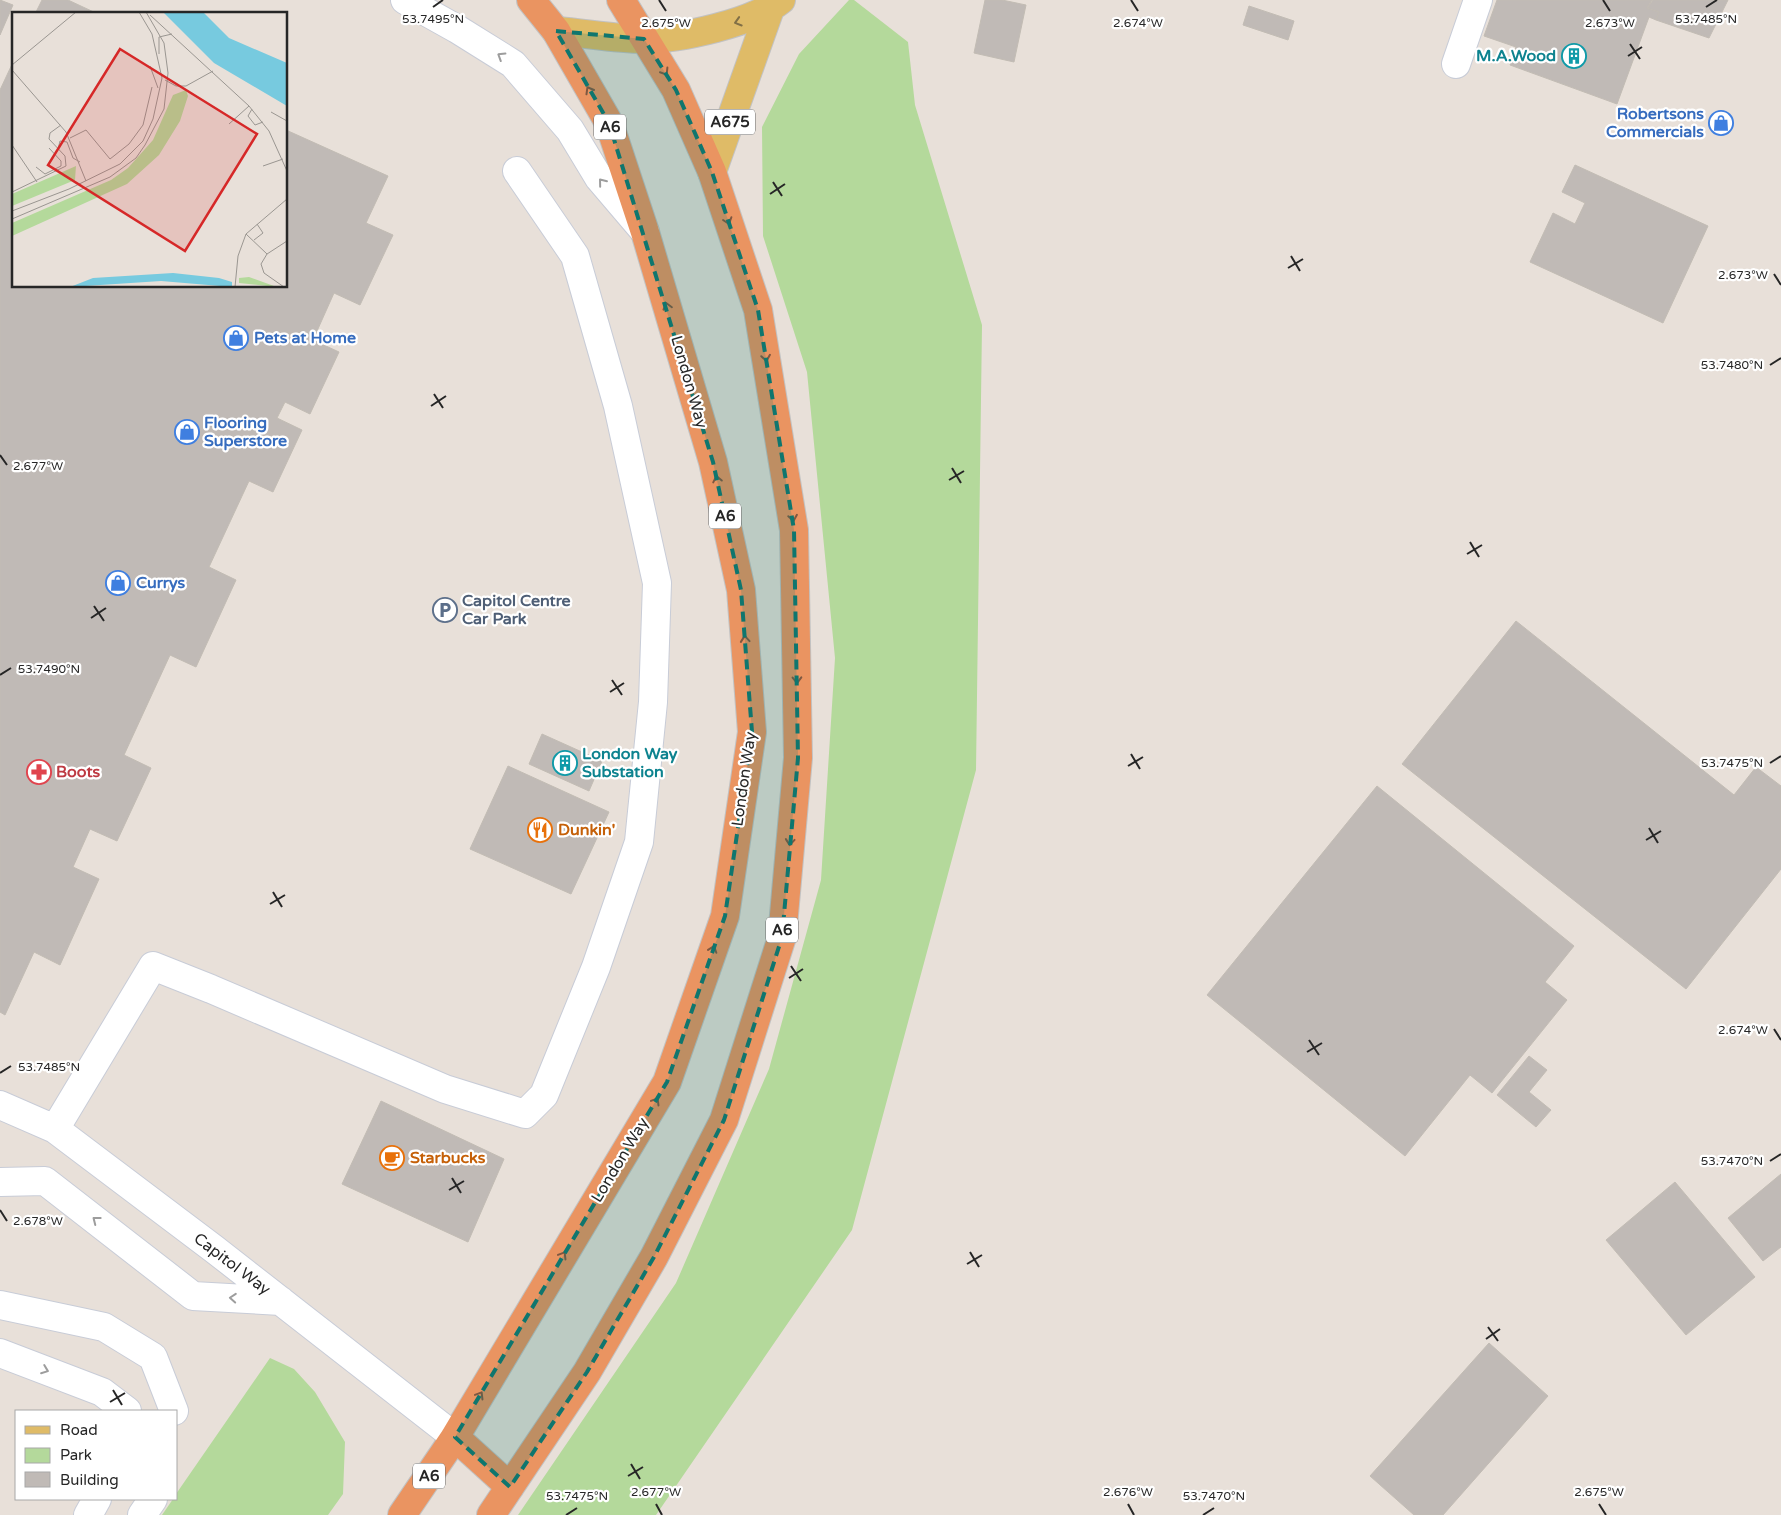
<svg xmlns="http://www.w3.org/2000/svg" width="1781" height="1515" font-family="'Varela Round',sans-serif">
<rect width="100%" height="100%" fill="#e8e0d9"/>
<path fill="#b4d99b" d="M 849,0 L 854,0 L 908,42 L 915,105 L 982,325 L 976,770 L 852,1230 L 656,1515 L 518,1515 L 676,1283 L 769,1069 L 821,880 L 835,658 L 807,372 L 763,236 L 762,127 L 799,54 Z
M 270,1358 L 294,1369 L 315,1392 L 345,1442 L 343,1494 L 328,1515 L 162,1515 L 173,1499 L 176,1499 L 176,1494 Z"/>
<path fill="#c0bab6" stroke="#c2bcb4" d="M 0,0 L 13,5 L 0,35 Z
M 42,0 L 68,0 L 98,14 L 35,14 Z
M 985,0 L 1002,0 L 1026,5 L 1014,62 L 974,53 Z
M 1497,0 L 1652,0 L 1647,8 L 1659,12 L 1656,20 L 1649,17 L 1617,104 L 1510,65 L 1516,47 L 1484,36 Z
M 1653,0 L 1728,0 L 1709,38 L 1656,20 L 1659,12 L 1647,8 Z
M 1249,6 L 1294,21 L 1288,40 L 1243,25 Z
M 14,60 L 14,286 L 286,286 L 286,130 L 388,176 L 366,223 L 393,235 L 360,305 L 334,293 L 313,340 L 339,352 L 310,414 L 285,402 L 277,418 L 302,430 L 273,492 L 249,481 L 209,567 L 236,580 L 196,667 L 170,655 L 124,755 L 151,768 L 117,841 L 90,829 L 73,867 L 99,879 L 60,965 L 34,952 L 5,1015 L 0,1012 L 0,90 Z
M 1575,165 L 1708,226 L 1663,323 L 1530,262 L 1553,213 L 1575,224 L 1585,203 L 1562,192 Z
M 1516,621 L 1734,795 L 1756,767 L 1781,786 L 1781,869 L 1686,989 L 1402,764 Z
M 542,734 L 602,761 L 589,791 L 529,764 Z
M 508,766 L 609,812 L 571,894 L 470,849 Z
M 1377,786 L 1574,946 L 1545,982 L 1567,1000 L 1492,1093 L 1470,1075 L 1405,1156 L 1207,995 Z
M 1529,1056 L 1547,1070 L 1529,1092 L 1551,1110 L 1536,1127 L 1497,1095 Z
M 381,1101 L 504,1159 L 468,1242 L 342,1184 Z
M 1781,1174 L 1781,1247 L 1763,1261 L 1728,1218 Z
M 1675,1182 L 1755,1277 L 1686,1335 L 1606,1240 Z
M 1489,1343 L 1548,1396 L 1443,1515 L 1414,1515 L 1370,1476 Z"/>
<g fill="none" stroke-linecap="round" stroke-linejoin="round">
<defs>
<path id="minor" d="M 405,0 L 457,29 L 513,64 L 570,130 L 599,178 L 645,232
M 1456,64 L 1478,0
M 0,1105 L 55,1129 L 214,1249 L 455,1437
M 55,1129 L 153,966 L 211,989 L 445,1089 L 525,1114 L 544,1095 L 596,967 L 639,842 L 653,702 L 657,583 L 618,406 L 575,256 L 517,171
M 0,1182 L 45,1181 L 193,1296 L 281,1301
M 0,1305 L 104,1327 L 153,1357 L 174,1411
M 0,1353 L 102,1392 L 127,1411
M 88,1515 L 97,1499
M 142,1515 L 153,1499"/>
<path id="major" d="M 556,31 C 585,33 614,39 643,39 C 680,39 753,23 781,0
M 712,172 L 770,9"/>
<path id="highway" d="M 455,1437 L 510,1487
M 402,1515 L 455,1437 L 667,1082 L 725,916 L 752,732 L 741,590 L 713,462 L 645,232 L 609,123 L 556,31 L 531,0
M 491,1515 L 587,1372 L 654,1257 L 724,1120 L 782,937 L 798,758 L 794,530 L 758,310 L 712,172 L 676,90 L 621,0"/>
</defs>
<use href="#minor" stroke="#c8ccd7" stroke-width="30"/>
<use href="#major" stroke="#c2c2c2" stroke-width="30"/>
<use href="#highway" stroke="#c2c2c2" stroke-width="30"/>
<use href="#minor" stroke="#fff" stroke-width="28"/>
<use href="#major" stroke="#dfbb67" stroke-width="28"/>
<use href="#highway" stroke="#ea9461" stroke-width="28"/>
</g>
<defs><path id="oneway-chevron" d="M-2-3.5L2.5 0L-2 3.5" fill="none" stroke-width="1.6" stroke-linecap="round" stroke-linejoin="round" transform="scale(1.25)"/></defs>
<use stroke="#827046" href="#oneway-chevron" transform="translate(738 22) rotate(163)"/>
<g stroke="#9d9d9d">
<use href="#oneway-chevron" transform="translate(501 56) rotate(-148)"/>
<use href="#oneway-chevron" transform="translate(602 182) rotate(-129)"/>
<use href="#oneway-chevron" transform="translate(96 1220) rotate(-142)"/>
<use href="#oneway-chevron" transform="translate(233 1298) rotate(-176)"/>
<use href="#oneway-chevron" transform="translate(45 1370) rotate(21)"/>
</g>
<g stroke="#7e5841">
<use href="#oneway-chevron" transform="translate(665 72) rotate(58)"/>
<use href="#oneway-chevron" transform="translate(589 90) rotate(-120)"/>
<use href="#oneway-chevron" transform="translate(728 221) rotate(72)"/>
<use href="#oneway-chevron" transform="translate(667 306) rotate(-106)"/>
<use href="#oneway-chevron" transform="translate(766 358) rotate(81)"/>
<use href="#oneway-chevron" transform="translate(717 479) rotate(-102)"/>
<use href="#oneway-chevron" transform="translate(793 518) rotate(81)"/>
<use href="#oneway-chevron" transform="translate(745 639) rotate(-95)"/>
<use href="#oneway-chevron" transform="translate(797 680) rotate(89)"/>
<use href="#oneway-chevron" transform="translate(790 842) rotate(95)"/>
<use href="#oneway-chevron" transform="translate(713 949) rotate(-71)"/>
<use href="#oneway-chevron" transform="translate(656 1101) rotate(-59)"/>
<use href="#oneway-chevron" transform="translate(563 1255) rotate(-59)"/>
<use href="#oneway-chevron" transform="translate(480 1395) rotate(-59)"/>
</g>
<path fill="#0f766e" fill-opacity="0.2" stroke="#0f766e" stroke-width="4" stroke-dasharray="10 6" stroke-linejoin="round" d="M 556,31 L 644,39 L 676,90 L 712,172 L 758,310 L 794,530 L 798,758 L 782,937 L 724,1120 L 654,1257 L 587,1372 L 510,1487 L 455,1437 L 667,1082 L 725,916 L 752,732 L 741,590 L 713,462 L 609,123 Z"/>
<path fill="none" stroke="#262626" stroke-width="2" d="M 659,0 L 666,11M 1131,0 L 1138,11M 1603,0 L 1610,11M 433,7 L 443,0M 1706,7 L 1717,0M 1630,44 L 1640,59M 1628,56 L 1642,47M 773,182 L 782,196M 770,194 L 785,184M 1291,256 L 1300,271M 1288,268 L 1303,259M 1774,274 L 1781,285M 1770,365 L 1781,358M 434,394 L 443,408M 431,406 L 446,396M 0,455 L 7,465M 952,468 L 961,483M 949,480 L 964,471M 1470,542 L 1479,557M 1467,554 L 1482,545M 94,606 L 104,621M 91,618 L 106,608M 0,675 L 11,668M 612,680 L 622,695M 610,692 L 624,683M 1131,754 L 1140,769M 1770,763 L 1781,756M 1128,766 L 1143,757M 1649,828 L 1658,843M 1646,840 L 1661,831M 273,892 L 282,907M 270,904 L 285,895M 791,966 L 801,981M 789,978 L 803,969M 1774,1029 L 1781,1040M 1309,1040 L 1319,1055M 1307,1052 L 1322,1043M 0,1073 L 11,1066M 1770,1161 L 1781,1154M 452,1178 L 461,1193M 449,1190 L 464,1181M 0,1210 L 7,1221M 970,1252 L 979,1267M 967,1264 L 982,1255M 1488,1327 L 1498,1341M 1486,1339 L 1500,1329M 113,1390 L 122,1405M 110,1402 L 125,1393M 631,1464 L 640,1479M 628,1476 L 643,1467M 656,1504 L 662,1515M 1128,1504 L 1134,1515M 1599,1504 L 1606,1515M 566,1515 L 577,1508M 1203,1515 L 1214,1508"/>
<defs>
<symbol id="building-ring" viewBox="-11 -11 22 22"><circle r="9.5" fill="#fff" stroke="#0f9aa8" stroke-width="1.5"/><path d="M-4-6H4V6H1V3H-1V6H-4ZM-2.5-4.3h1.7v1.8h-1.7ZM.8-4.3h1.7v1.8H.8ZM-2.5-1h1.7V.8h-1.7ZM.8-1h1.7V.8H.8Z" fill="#0f9aa8"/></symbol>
<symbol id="shop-ring" viewBox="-11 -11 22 22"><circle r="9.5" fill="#fff" stroke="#3f7fe0" stroke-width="1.5"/><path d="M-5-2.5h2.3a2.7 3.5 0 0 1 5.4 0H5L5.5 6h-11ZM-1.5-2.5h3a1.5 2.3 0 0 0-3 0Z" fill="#3f7fe0"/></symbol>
<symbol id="parking-ring" viewBox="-11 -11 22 22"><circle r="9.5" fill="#fff" stroke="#5c6f8a" stroke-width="1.5"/><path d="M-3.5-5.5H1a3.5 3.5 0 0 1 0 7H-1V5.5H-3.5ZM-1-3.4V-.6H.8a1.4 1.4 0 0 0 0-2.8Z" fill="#5c6f8a"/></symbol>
<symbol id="pharmacy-ring" viewBox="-11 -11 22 22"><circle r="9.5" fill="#fff" stroke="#e0444e" stroke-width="1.5"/><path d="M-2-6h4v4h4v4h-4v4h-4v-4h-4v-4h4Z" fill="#e0444e"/></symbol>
<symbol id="restaurant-ring" viewBox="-11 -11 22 22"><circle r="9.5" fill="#fff" stroke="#e8710a" stroke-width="1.5"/><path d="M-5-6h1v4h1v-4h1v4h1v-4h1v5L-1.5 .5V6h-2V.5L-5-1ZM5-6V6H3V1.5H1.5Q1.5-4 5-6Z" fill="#e8710a"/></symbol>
<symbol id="cafe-ring" viewBox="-11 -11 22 22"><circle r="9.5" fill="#fff" stroke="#e8710a" stroke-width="1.5"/><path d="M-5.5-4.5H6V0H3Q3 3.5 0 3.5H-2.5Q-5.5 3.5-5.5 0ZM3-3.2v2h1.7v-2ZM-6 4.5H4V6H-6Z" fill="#e8710a"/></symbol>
</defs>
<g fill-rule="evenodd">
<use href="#building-ring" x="1560" y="42" width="28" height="28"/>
<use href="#shop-ring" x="1707" y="109" width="28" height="28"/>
<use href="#shop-ring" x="222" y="324" width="28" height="28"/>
<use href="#shop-ring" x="173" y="418" width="28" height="28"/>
<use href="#shop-ring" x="104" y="569" width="28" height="28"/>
<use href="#parking-ring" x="431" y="596" width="28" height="28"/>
<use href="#building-ring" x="551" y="749" width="28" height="28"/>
<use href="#pharmacy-ring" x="25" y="758" width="28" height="28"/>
<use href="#restaurant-ring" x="526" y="816" width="28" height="28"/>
<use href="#cafe-ring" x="378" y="1144" width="28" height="28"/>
</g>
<g text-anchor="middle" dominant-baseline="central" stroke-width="4.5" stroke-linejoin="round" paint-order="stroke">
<g fill="#fff" stroke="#676767" stroke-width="1">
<rect x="705" y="109.5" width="50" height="25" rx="4"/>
<rect x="594" y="114.5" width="32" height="25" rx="4"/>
<rect x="709" y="503.5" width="32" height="25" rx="4"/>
<rect x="766" y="917.5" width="32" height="25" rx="4"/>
<rect x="413" y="1463.5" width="32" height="25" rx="4"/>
</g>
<g font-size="15" font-weight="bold" fill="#262626">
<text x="730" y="122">A675</text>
<text x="610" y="127">A6</text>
<text x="725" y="516">A6</text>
<text x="782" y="930">A6</text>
<text x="429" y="1476">A6</text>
</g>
<g font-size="16" font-weight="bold" fill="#0d838f" stroke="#fff" text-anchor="end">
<text x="1556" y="56">M.A.Wood</text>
<text x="582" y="754" text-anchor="start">London Way<tspan x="582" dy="18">Substation</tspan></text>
</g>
<g font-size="16" font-weight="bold" fill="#366cbe" stroke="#fff" text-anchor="start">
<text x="1704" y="114" text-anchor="end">Robertsons<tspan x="1704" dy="18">Commercials</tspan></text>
<text x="254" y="338">Pets at Home</text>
<text x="204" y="423">Flooring<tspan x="204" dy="18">Superstore</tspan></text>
<text x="136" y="583">Currys</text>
</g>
<g font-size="16" fill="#262626" stroke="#fff">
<text transform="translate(689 382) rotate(74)">London Way</text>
<text transform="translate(744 779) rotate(-82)">London Way</text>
<text transform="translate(620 1160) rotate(-59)">London Way</text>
<text transform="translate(232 1264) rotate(37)">Capitol Way</text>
</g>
<g font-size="16" font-weight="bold" fill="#4e5e75" stroke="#fff" text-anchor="start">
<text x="462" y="601">Capitol Centre<tspan x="462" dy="18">Car Park</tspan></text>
</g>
<g font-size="16" font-weight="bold" fill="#be3a42" stroke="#fff" text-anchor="start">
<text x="56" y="772">Boots</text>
</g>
<g font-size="16" font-weight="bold" fill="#c56008" stroke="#fff" text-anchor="start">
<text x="558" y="830">Dunkin'</text>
<text x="410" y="1158">Starbucks</text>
</g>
</g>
<g transform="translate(12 12)">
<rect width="275" height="275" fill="#e8e0d9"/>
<path d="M 174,78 L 176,84 L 168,109 L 147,143 L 115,172 L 0,224 L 0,211 L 99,168 L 116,156 L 141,128 L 161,83 ZM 64,154 L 63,168 L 0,194 L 0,182 ZM 237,265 L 262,274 L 264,275 L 227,271 L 227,266 Z" fill="#b4d99b"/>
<path d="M 151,0 L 191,0 L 217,26 L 275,51 L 275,94 L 202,51 ZM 161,261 L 207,266 L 220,270 L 220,275 L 149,269 L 58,275 L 81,266 Z" fill="#77cadf"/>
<path fill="none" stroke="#9a9691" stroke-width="1" d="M 138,3 L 237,94 L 257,119 L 275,159M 147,42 L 147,25 L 160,22M 0,53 L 64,0M 138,54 L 146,76M 0,58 L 54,120 L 74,169M 153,68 L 164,74 L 174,74 L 201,59M 240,97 L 236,104 L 243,113 L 251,110M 259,100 L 275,109M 217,112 L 237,94M 58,126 L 74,118 L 98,147 L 117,132 L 131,113 L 140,75M 0,133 L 25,170M 46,137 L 48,129 L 55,130 L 61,146 L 68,150M 251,154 L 271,147M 24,155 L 33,162 L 49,154 L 49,149 L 37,136M 0,180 L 54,154 L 53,144 L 37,127 L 38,121 L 49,113M 0,199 L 57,177 L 108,152 L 131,129 L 141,107 L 150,66 L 140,22 L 127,0M 0,207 L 98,165 L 124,146 L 133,133 L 152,97 L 156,61 L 152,31 L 134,0M 234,222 L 255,242 L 249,252 L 252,261 L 272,275M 242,228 L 251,221 L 245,212M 255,242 L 275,229M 223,275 L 226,244 L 234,222 L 275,187"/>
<path fill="#d62828" fill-opacity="0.15" stroke="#d62828" stroke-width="2.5" d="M 108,37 L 245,122 L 173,239 L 36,153 Z"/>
<rect width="275" height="275" fill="none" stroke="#262626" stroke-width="2.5"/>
</g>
<g font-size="12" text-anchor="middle" fill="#262626" stroke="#fff" stroke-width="4.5" stroke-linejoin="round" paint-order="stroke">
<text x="433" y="23">53.7495°N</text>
<text x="1706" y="23">53.7485°N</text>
<text x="666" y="27">2.675°W</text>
<text x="1138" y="27">2.674°W</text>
<text x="1610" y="27">2.673°W</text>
<text x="1743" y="279">2.673°W</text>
<text x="1732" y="369">53.7480°N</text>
<text x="38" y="470">2.677°W</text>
<text x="49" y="673">53.7490°N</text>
<text x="1732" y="767">53.7475°N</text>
<text x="1743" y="1034">2.674°W</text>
<text x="49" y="1071">53.7485°N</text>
<text x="1732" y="1165">53.7470°N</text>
<text x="38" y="1225">2.678°W</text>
<text x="656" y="1496">2.677°W</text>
<text x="1128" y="1496">2.676°W</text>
<text x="1599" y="1496">2.675°W</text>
<text x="577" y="1500">53.7475°N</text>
<text x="1214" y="1500">53.7470°N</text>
</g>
<rect x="15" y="1410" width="162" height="90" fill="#ffffff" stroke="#a8a8a8"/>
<rect x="25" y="1426" width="25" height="8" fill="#dfbb67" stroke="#a8a8a8"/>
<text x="60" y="1435" font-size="15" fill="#262626">Road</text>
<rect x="25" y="1448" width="25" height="15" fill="#b4d99b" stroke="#a8a8a8"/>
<text x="60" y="1460" font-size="15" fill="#262626">Park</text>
<rect x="25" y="1472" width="25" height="15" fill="#c0bab6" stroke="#a8a8a8"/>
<text x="60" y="1485" font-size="15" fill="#262626">Building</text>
</svg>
